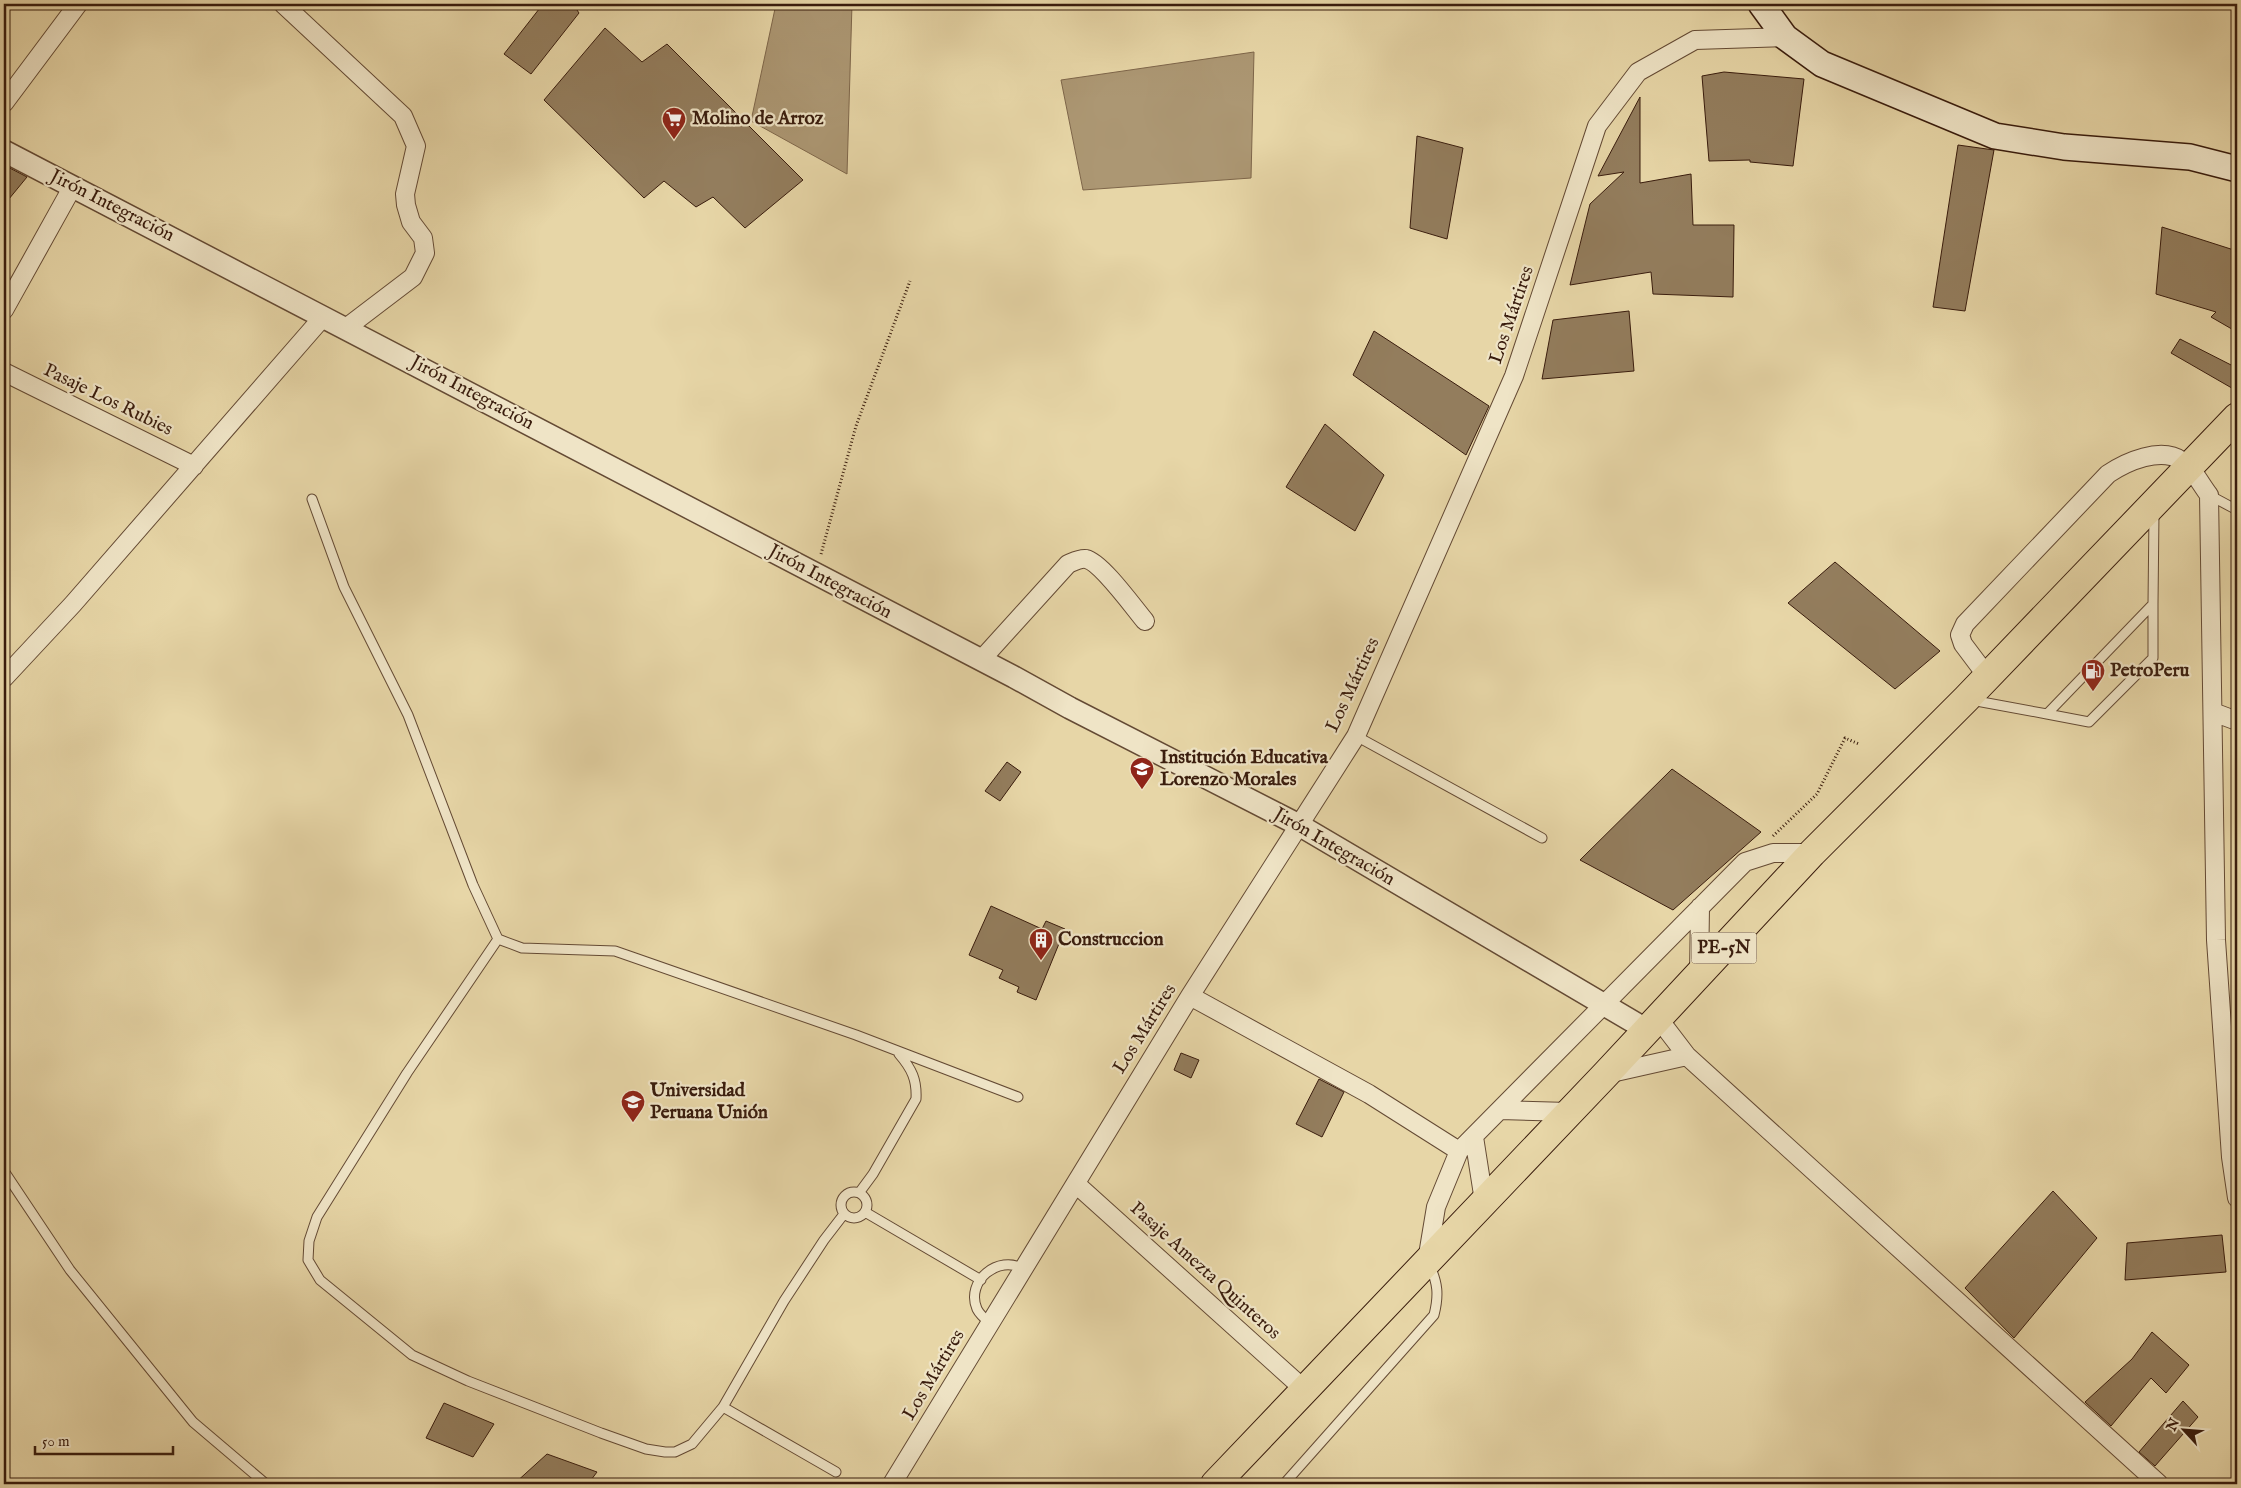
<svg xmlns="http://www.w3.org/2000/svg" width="2241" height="1488" font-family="'IM FELL English',serif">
<rect width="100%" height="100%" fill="#e7d6a7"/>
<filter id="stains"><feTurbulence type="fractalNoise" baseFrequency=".004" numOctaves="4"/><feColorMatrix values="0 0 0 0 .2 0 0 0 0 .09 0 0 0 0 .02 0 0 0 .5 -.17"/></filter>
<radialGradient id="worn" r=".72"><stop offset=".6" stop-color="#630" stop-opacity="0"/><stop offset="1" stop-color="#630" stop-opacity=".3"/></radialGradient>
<path fill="#ac9773" stroke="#7e664a" d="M 776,4 L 852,4 L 847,174 L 751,121 Z
M 1254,52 L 1251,178 L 1083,190 L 1061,80 Z"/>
<path fill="#937d5d" stroke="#391c0d" d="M 543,4 L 573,4 L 579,13 L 531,74 L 504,54 Z
M 605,28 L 642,62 L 667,44 L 803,180 L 745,228 L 713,197 L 696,207 L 664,181 L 644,198 L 544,100 Z
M 1724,72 L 1804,79 L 1793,166 L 1750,162 L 1750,160 L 1709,161 L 1702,76 Z
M 1640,97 L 1640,183 L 1691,174 L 1693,225 L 1734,225 L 1733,297 L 1653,294 L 1651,272 L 1570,285 L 1590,204 L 1624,172 L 1598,176 Z
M 1417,136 L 1463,148 L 1447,239 L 1410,228 Z
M 1958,145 L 1994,150 L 1965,311 L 1933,307 Z
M 4,165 L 27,177 L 4,205 Z
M 2162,227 L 2237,251 L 2237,332 L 2211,317 L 2216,312 L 2156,294 Z
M 1629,311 L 1634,371 L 1542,379 L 1553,320 Z
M 1374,331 L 1489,406 L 1466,455 L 1353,375 Z
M 2180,339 L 2237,368 L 2237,391 L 2171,353 Z
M 1325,424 L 1384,475 L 1355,531 L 1286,487 Z
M 1835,562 L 1940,651 L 1895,689 L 1788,603 Z
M 1007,762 L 1021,772 L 1000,801 L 985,791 Z
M 1672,769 L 1761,832 L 1673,910 L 1580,860 Z
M 991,906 L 1042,929 L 1046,921 L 1065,929 L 1036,1000 L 1017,992 L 1019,987 L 999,978 L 1003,970 L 969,955 Z
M 1181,1053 L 1199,1060 L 1191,1078 L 1174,1070 Z
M 1319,1079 L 1344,1092 L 1322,1137 L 1296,1124 Z
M 2053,1191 L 2097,1238 L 2014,1338 L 1965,1288 Z
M 2222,1235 L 2226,1272 L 2125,1280 L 2127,1243 Z
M 2152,1332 L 2189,1365 L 2166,1393 L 2151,1378 L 2111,1426 L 2085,1402 L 2132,1359 Z
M 2183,1401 L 2198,1417 L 2155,1466 L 2139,1452 Z
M 444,1403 L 494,1424 L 473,1457 L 426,1438 Z
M 547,1454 L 597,1472 L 588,1484 L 514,1484 Z"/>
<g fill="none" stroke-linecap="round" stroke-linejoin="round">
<defs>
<path id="service" d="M 2209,495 L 2237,510
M 312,499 L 344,587 L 408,715 L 473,885 L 498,939 L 522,948 L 615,951 L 856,1035 L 1018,1097
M 1971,700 L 2047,714 L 2153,604 L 2154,513
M 2047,714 L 2089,722 L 2153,658 L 2153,604
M 1356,736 L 1542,838
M 498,939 L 407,1073 L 317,1217 L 309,1241 L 308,1260 L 320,1280 L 412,1355 L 468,1381 L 601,1433 L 646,1449 L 665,1452 L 675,1452 L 692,1444 L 723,1407 L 784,1301 L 824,1240 L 844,1214
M 4,1171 L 70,1270 L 193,1422 L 266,1484
M841 1205a13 13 0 1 1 26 0a13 13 0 1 1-26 0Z
M 859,1193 L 873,1174 L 916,1099 C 917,1080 912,1069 899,1054
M 865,1212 L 981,1280
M 990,1323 C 985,1319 980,1315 977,1309 C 965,1281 999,1254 1023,1269
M 723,1407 L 836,1472
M 1284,1484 L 1434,1315 C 1439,1295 1438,1283 1429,1264"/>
<path id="minor" d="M 283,4 L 403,116 L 416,146 L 405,194 L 406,205 L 411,222 L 423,238 L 425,253 L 413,277 L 346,328
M 4,103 L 78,4
M 4,310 L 73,186
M 4,372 L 194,466
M 981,660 L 1068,564 C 1073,562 1080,558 1086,559 C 1101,562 1134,608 1145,621
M 1987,676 L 1963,644 L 1960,635 L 1965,624 L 2108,474 C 2126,462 2161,446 2182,461 C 2193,468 2201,485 2209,495 L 2216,940 L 2231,1157 L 2237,1198
M 4,678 L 73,604 L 323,317
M 2213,712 L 2237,721
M 1699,975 L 1700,907
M 1190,996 L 1369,1094 L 1459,1151
M 1658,1018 L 1687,1056
M 1607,1074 L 1687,1056 L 2159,1484
M 1500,1110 L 1569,1112
M 1474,1137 L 1484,1201
M 1076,1184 L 1306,1391
M 1427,1261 L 1436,1207 L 1459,1151 L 1745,862 L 1773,853 L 1812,853
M 892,1484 L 1190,996 L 1356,736 L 1514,376 L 1597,126 L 1638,72 L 1695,40 L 1785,37"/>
<path id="tertiary" d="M 4,151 L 1014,677 L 1070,708 L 1299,825 L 1647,1030"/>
<path id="secondary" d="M 1761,4 L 1785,37 L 1822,64 L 1995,136 L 2064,147 L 2190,157 L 2237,169"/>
<path id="primary" d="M 1215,1484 L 1606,1074 L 1812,853 L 1966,699 L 2237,417"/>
</defs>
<use href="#service" stroke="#644a34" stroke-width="11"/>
<use href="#minor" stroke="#644a34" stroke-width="20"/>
<use href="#tertiary" stroke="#644a34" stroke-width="24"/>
<use href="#secondary" stroke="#391c0d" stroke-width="28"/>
<use href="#primary" stroke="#391c0d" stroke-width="30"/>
<path stroke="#391c0d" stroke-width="3" stroke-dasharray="1 2.5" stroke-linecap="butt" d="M 821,554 L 856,426 L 910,281
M 1773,836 L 1817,794 L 1845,738 L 1859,744"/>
<use href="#service" stroke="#efe4c6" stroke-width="9"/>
<use href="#minor" stroke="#efe4c6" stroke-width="18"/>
<use href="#tertiary" stroke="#efe4c6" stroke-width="21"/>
<use href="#secondary" stroke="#efe4c6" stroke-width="25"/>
<use href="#primary" stroke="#e7d6a7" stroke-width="28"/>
</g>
<defs>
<symbol id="supermarket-pin" viewBox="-11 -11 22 30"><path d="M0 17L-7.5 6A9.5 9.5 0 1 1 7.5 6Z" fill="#8f2418" stroke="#efe4c6"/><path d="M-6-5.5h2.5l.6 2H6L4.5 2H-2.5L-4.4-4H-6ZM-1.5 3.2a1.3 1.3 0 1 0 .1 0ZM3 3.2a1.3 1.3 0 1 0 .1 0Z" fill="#fff"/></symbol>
<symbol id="fuel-pin" viewBox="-11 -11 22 30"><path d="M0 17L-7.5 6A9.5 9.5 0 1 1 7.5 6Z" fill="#8f2418" stroke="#efe4c6"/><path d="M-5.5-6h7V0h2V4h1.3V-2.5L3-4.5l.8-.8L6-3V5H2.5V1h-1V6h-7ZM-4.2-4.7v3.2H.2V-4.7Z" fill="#fff"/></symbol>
<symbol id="school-pin" viewBox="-11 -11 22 30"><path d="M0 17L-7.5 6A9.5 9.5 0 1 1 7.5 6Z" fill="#8f2418" stroke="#efe4c6"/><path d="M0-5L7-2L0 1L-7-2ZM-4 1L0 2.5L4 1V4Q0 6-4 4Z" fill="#fff"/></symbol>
<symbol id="building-pin" viewBox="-11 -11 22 30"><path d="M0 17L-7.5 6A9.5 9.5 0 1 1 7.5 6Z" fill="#8f2418" stroke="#efe4c6"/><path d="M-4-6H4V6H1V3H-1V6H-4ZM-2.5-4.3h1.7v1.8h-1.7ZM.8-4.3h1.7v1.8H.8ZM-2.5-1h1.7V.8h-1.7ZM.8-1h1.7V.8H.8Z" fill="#fff"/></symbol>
<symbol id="university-pin" viewBox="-11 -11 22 30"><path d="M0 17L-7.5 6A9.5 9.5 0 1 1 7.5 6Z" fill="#8f2418" stroke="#efe4c6"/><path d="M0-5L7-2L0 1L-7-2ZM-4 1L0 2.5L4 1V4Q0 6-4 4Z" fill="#fff"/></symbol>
</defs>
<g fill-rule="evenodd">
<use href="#supermarket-pin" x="660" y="105" width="28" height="38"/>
<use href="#fuel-pin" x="2079" y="657" width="28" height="38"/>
<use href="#school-pin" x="1128" y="755" width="28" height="38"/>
<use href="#building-pin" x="1027" y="926" width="28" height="38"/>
<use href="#university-pin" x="619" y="1088" width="28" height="38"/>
</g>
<g text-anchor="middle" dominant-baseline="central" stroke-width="4.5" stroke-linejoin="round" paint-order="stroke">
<rect fill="#efe4c6" stroke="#705844" stroke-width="1" x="1691.5" y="932.5" width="65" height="31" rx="4"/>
<g font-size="18" font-weight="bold" fill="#391c0d">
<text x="1724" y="948">PE-5N</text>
</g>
<g font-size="19" font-weight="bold" fill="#391c0d" stroke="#efe4c6" text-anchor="start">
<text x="692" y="119">Molino de Arroz</text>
<text x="2110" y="671">PetroPeru</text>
<text x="1160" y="758">Institución Educativa<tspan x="1160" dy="22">Lorenzo Morales</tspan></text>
<text x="1058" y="940">Construccion</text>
<text x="650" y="1091">Universidad<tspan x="650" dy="22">Peruana Unión</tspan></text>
</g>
<g font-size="19" fill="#391c0d" stroke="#efe4c6">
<text transform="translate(112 206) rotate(27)">Jirón Integración</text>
<text transform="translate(1512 315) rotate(-71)">Los Mártires</text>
<text transform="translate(472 393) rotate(28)">Jirón Integración</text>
<text transform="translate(108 400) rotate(26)">Pasaje Los Rubies</text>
<text transform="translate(830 582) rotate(28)">Jirón Integración</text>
<text transform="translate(1353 685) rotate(-65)">Los Mártires</text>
<text transform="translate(1334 847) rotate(30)">Jirón Integración</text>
<text transform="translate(1145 1029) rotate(-58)">Los Mártires</text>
<text transform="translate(1205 1271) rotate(42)">Pasaje Amezta Quinteros</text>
<text transform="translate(934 1375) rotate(-59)">Los Mártires</text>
</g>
</g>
<rect width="2241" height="1488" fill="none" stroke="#e7d6a7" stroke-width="20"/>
<rect x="5" y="5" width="2231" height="1478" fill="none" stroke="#391c0d" stroke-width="2.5"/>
<rect x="10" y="10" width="2221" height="1468" fill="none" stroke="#391c0d"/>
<g transform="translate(2184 1430) rotate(296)" stroke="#efe4c6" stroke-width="4" paint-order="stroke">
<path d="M0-4L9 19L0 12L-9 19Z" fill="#391c0d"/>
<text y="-8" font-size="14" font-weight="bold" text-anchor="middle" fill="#391c0d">N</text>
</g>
<path d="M35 1446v8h138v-8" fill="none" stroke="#391c0d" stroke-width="2.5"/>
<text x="42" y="1446" font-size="15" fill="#391c0d" stroke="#efe4c6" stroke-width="4" paint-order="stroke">50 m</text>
<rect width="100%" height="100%" filter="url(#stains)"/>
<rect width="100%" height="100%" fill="url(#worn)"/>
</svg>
